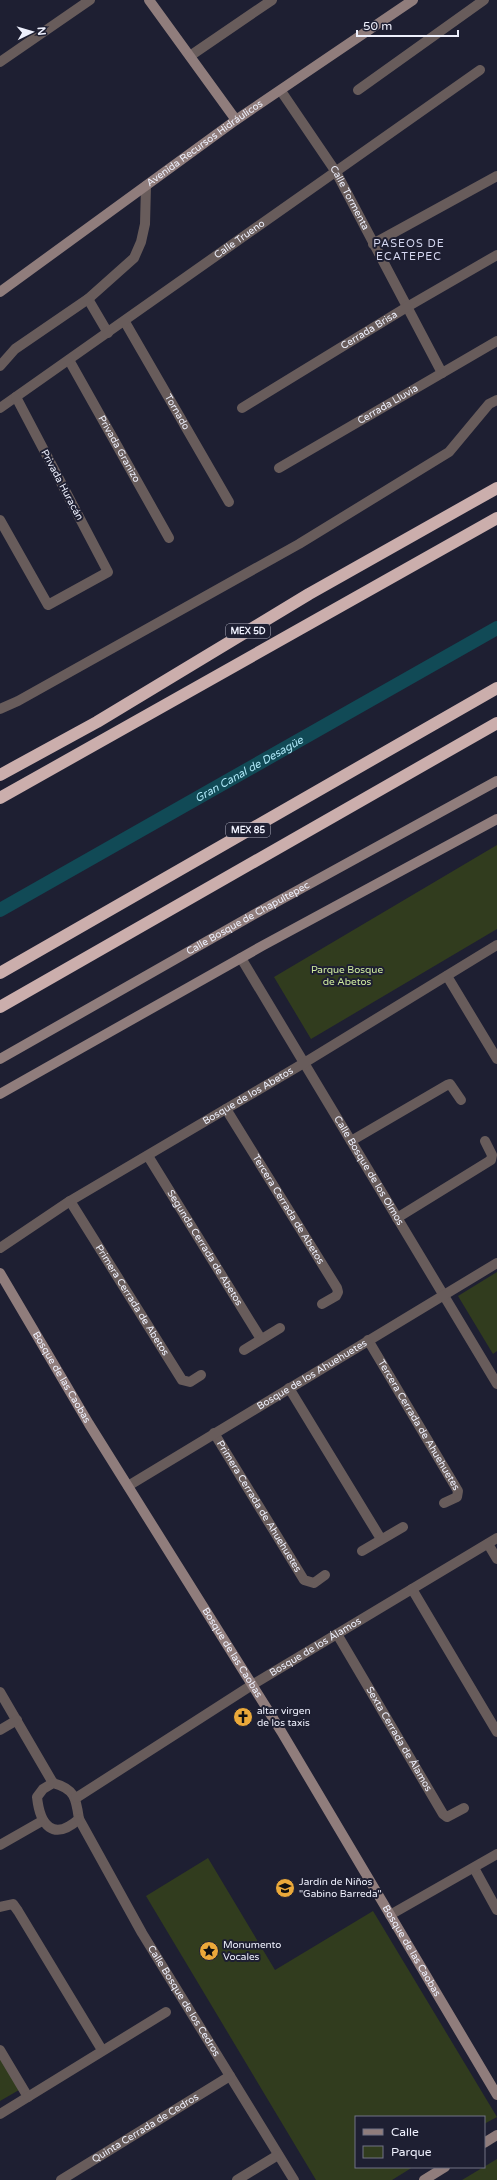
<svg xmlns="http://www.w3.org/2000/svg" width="497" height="2180" font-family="'Varela Round',sans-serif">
<rect width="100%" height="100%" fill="#1e1f32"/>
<path fill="#313c1e" d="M 497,845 L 497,929 L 311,1039 L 274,977 Z
M 497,1272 L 497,1351 L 493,1354 L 458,1296 Z
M 208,1858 L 275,1970 L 373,1911 L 497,2117 L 484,2124 L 484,2117 L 356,2117 L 356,2167 L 413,2167 L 392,2180 L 316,2180 L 146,1896 Z
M 0,2058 L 19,2090 L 0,2101 Z
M 497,2159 L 497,2180 L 462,2180 Z"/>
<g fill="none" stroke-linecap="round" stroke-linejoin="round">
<path stroke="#114a56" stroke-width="14" id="s1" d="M 0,910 L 497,628"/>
<g stroke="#685c5b" stroke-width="10">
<path d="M 190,56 L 272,0"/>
<path d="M 0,62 L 90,0"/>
<path d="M 358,90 L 484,0"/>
<path id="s2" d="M 281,91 L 336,172 L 442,373"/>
<path d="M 373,244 L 497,176"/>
<path d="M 88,299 L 108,333"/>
<path id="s3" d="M 125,322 L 229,502"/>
<path id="s4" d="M 69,360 L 169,538"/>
<path d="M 0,366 L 15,349 L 88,299 L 134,258 L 141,242 L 145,224 L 146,186"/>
<path id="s5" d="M 0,408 L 480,70"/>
<path id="s6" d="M 242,408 L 407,307 L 497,255"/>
<path id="s7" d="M 279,468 L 497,341"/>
<path d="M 0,520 L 48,605 L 108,572 L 16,397"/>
<path d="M 0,709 L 18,701 L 299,544 L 449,452 L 489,404 L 497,400"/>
<path id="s8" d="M 241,958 L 497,1384"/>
<path d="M 447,976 L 497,1059"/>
<path id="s9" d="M 226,1109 L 337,1288 L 338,1292 L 336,1296 L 322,1304"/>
<path d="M 351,1141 L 447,1085 L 450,1084 L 461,1100"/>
<path id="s10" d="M 148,1156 L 261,1339"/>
<path id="s11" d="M 70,1201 L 182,1380 L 190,1382 L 201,1375"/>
<path d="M 397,1218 L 491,1160 L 492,1155 L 485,1141"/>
<path id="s12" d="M 0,1248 L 70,1201 L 304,1063 L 497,945"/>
<path id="s13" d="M 368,1340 L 458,1491 L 457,1497 L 444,1503"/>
<path d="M 244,1350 L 280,1328"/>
<path d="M 289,1388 L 381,1539"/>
<path id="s14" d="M 214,1433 L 304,1580 L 314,1583 L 325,1575"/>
<path id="s15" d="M 128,1486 L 497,1263"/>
<path d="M 488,1544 L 497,1559"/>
<path d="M 362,1551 L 403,1527"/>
<path d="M 412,1589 L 497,1732"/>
<path id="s16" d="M 337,1634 L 443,1814 L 447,1817 L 464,1808"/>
<path d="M 0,1692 L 53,1783"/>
<path d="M 0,1730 L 17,1720"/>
<path d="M 53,1783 C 75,1789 76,1798 79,1819 C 53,1842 40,1825 37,1797 L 43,1789 Z"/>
<path id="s17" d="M 76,1798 L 252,1685 L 497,1538"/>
<path id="s18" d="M 79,1819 L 142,1933 L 294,2180"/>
<path d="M 0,1845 L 42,1821"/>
<path d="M 474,1868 L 497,1910"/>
<path d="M 0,1907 L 13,1904 L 18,1911 L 102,2050"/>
<path d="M 390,1915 L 497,1854"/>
<path d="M 0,2050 L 28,2097"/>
<path d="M 0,2114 L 166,2012"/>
<path id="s19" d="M 61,2180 L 230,2076"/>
<path d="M 237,2180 L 278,2155"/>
</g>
<g stroke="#907d7c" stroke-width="10">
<path d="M 149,0 L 236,120"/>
<path id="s20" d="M 0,292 L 236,120 L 413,0"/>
<path id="s21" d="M 0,1059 L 253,915 L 497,781"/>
<path d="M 0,1094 L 262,946 L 497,819"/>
<path id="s22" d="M 0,1273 L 89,1424 L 281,1731 L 497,2095"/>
<path d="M 484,2143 L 497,2135"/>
<path d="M 424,2180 L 445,2167"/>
</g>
<path stroke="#cbaeac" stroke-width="12" d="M 0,775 L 97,722 L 309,594 L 497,488
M 0,798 L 497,518
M 0,973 L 497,688
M 0,1007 L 497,723"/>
</g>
<defs>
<symbol id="church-disc" viewBox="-11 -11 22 22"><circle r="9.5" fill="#eba93a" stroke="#1e1f32"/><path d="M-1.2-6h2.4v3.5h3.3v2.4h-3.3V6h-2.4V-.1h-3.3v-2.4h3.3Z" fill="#111"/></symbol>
<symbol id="school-disc" viewBox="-11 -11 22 22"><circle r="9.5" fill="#eba93a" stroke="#1e1f32"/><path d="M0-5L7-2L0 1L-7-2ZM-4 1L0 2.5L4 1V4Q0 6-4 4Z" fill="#111"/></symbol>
<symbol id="sight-disc" viewBox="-11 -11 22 22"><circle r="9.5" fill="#eba93a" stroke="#1e1f32"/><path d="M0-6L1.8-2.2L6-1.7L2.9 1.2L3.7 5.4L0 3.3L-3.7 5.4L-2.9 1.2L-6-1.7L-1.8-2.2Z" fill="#111"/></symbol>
</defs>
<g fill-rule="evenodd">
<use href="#church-disc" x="232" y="1706" width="22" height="22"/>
<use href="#school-disc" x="274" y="1877" width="22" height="22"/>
<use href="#sight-disc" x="198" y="1940" width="22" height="22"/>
</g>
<g text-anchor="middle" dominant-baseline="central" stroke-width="4" stroke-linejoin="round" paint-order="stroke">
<g fill="#1e1f32" stroke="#b0b1c0" stroke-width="1">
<rect x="226" y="624" width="44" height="14" rx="3"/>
<rect x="226" y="823" width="44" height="14" rx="3"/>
</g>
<g font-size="9" font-weight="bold" fill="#eef0fd">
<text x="248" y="631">MEX 5D</text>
<text x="248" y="830">MEX 85</text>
</g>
<g font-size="10" fill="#eef0fd" stroke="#1e1f32">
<text stroke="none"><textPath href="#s20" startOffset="253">Avenida Recursos Hidráulicos</textPath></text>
<text stroke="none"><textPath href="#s2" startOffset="127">Calle Tormenta</textPath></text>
<text stroke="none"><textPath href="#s5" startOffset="293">Calle Trueno</textPath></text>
<text stroke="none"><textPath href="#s6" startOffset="149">Cerrada Brisa</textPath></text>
<text stroke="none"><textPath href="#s7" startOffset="126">Cerrada Lluvia</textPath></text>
<text stroke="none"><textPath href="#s3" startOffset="104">Tornado</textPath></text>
<text stroke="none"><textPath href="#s4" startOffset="102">Privada Granizo</textPath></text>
<text transform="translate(62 485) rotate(62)">Privada Huracán</text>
<text stroke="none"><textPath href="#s21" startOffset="285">Calle Bosque de Chapultepec</textPath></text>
<text stroke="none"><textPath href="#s12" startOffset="291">Bosque de los Abetos</textPath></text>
<text stroke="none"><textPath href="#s8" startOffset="248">Calle Bosque de los Olmos</textPath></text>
<text stroke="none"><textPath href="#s9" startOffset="118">Tercera Cerrada de Abetos</textPath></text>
<text stroke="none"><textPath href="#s10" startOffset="108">Segunda Cerrada de Abetos</textPath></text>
<text stroke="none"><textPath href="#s11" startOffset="117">Primera Cerrada de Abetos</textPath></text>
<text stroke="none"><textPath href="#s15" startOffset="215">Bosque de los Ahuehuetes</textPath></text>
<text stroke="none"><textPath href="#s22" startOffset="121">Bosque de las Caobas</textPath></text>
<text stroke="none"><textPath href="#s13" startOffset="99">Tercera Cerrada de Ahuehuetes</textPath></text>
<text stroke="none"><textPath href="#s14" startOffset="86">Primera Cerrada de Ahuehuetes</textPath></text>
<text stroke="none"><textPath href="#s17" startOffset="283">Bosque de los Álamos</textPath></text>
<text stroke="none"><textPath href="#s22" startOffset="445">Bosque de las Caobas</textPath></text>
<text stroke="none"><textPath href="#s16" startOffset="122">Sexta Cerrada de Álamos</textPath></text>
<text stroke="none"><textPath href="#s22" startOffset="793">Bosque de las Caobas</textPath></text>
<text stroke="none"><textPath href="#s18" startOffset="210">Calle Bosque de los Cedros</textPath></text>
<text stroke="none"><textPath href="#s19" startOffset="99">Quinta Cerrada de Cedros</textPath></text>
</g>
<g font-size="10" fill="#d0eda0" stroke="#1e1f32">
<text x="347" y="970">Parque Bosque<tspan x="347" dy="12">de Abetos</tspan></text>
</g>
<g font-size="10" fill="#eef0fd" stroke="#1e1f32" text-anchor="start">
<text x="257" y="1711">altar virgen<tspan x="257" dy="12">de los taxis</tspan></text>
<text x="299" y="1882">Jardín de Niños<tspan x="299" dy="12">"Gabino Barreda"</tspan></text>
<text x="223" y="1945">Monumento<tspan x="223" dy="12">Vocales</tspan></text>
</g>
<g font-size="11" letter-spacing="1" fill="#d7daf3" stroke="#1e1f32">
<text x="409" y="243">PASEOS DE<tspan x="409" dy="13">ECATEPEC</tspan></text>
</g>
<g font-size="11" font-style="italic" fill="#ade7f7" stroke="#1e1f32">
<text stroke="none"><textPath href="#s1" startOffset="286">Gran Canal de Desagüe</textPath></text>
</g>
</g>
<rect x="355" y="2116" width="130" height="52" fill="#1e1f32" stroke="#717383"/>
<rect x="363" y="2129" width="20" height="6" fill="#907d7c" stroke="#717383"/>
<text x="391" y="2136" font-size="12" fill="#eef0fd">Calle</text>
<rect x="363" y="2146" width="20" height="12" fill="#313c1e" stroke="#717383"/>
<text x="391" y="2156" font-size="12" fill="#eef0fd">Parque</text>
<g transform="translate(32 32) rotate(85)" stroke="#1e1f32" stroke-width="3" paint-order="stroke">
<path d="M0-3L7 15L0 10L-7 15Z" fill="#eef0fd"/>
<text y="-6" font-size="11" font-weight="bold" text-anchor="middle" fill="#eef0fd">N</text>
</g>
<path d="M357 30v6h101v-6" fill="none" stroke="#eef0fd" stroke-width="2"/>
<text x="363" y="30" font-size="12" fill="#eef0fd" stroke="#1e1f32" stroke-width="3" paint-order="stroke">50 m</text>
</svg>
